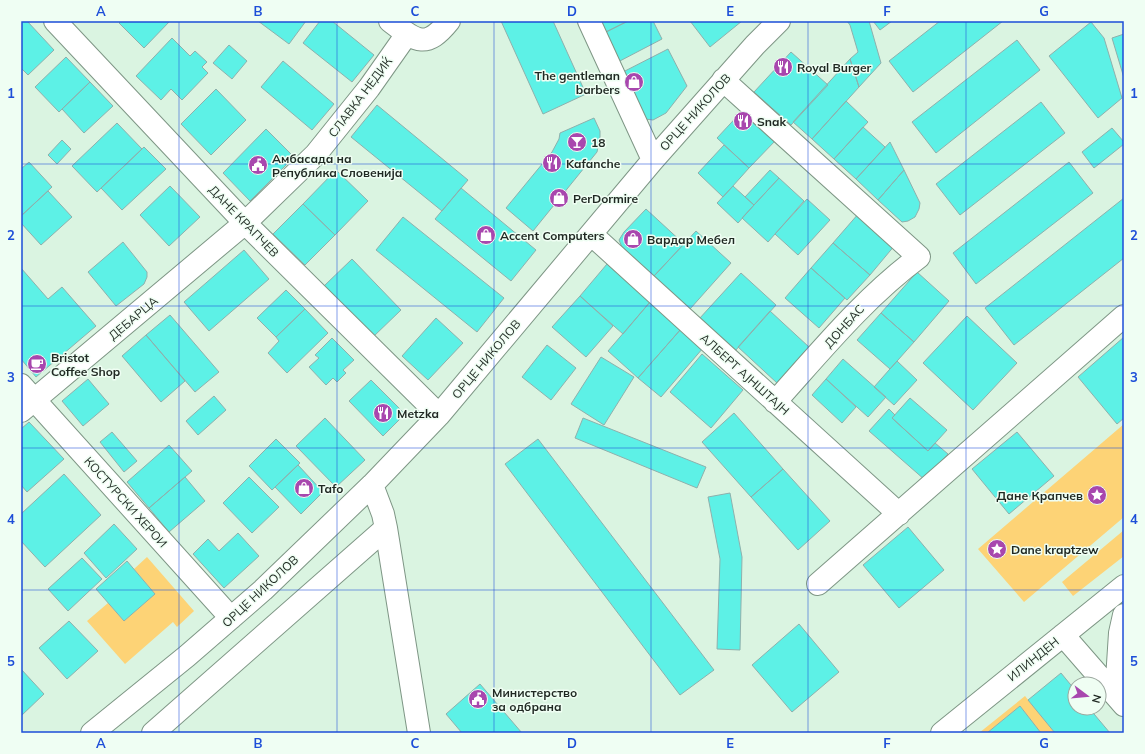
<svg xmlns="http://www.w3.org/2000/svg" width="1145" height="754" font-family="Mulish,sans-serif">
<rect width="100%" height="100%" fill="#daf4e1"/>
<path fill="#fdd376" d="M 1124,424 L 1124,517 L 1024,602 L 978,549 Z
M 1124,530 L 1124,556 L 1073,596 L 1062,582 Z
M 147,557 L 194,611 L 177,627 L 173,622 L 125,664 L 87,621 L 108,603 L 124,621 L 155,594 L 134,569 Z
M 1025,696 L 1055,733 L 1041,733 L 1020,706 L 987,733 L 979,733 Z"/>
<path fill="#5df1e6" stroke="#8eb0ac" d="M 21,21 L 27,21 L 54,50 L 28,75 L 21,68 Z
M 121,21 L 170,21 L 144,48 L 119,23 Z
M 258,21 L 306,21 L 289,44 Z
M 320,21 L 332,21 L 374,55 L 352,82 L 303,43 Z
M 501,21 L 553,21 L 586,94 L 543,114 Z
M 601,21 L 628,21 L 606,32 Z
M 628,21 L 653,21 L 662,39 L 616,63 L 602,34 Z
M 690,21 L 742,21 L 710,47 Z
M 847,21 L 869,21 L 881,63 L 859,87 L 850,59 L 858,52 L 850,25 Z
M 873,21 L 892,21 L 880,30 Z
M 940,21 L 1003,21 L 913,92 L 889,61 Z
M 1091,22 L 1104,38 L 1122,98 L 1098,118 L 1049,56 Z
M 1124,34 L 1124,78 L 1112,38 Z
M 172,38 L 190,56 L 195,51 L 207,62 L 202,67 L 208,73 L 182,100 L 171,89 L 161,100 L 136,76 Z
M 1017,40 L 1040,70 L 936,153 L 912,122 Z
M 229,45 L 247,61 L 232,79 L 213,63 Z
M 668,49 L 687,86 L 666,113 L 653,120 L 645,119 L 621,73 Z
M 791,52 L 828,85 L 791,125 L 754,92 Z
M 66,57 L 90,82 L 59,112 L 35,87 Z
M 850,59 L 859,87 L 812,139 L 793,122 Z
M 283,61 L 334,104 L 312,130 L 261,87 Z
M 90,82 L 113,106 L 84,133 L 62,109 Z
M 216,89 L 246,120 L 211,155 L 181,124 Z
M 846,101 L 868,122 L 834,159 L 812,139 Z
M 1041,102 L 1065,133 L 960,215 L 936,184 Z
M 377,105 L 468,180 L 442,211 L 351,137 Z
M 743,110 L 776,140 L 749,168 L 717,138 Z
M 594,118 L 600,131 L 600,137 L 597,152 L 533,231 L 506,208 L 552,152 L 559,139 L 560,133 Z
M 117,123 L 142,149 L 97,192 L 72,166 Z
M 863,127 L 885,147 L 856,179 L 834,159 Z
M 1112,128 L 1124,142 L 1124,144 L 1094,168 L 1082,152 Z
M 266,129 L 294,157 L 250,201 L 223,173 Z
M 62,140 L 71,149 L 57,164 L 48,155 Z
M 890,142 L 904,170 L 878,200 L 856,179 Z
M 724,145 L 749,168 L 723,197 L 698,173 Z
M 144,147 L 166,169 L 122,210 L 101,188 Z
M 29,162 L 52,187 L 21,216 L 21,169 Z
M 1069,162 L 1093,193 L 976,284 L 953,253 Z
M 336,170 L 368,201 L 335,235 L 303,204 Z
M 770,170 L 779,178 L 754,205 L 745,197 Z
M 904,170 L 920,203 L 919,209 L 915,217 L 908,221 L 902,222 L 878,200 Z
M 779,178 L 804,201 L 768,242 L 742,218 Z
M 170,186 L 200,217 L 169,246 L 140,215 Z
M 733,186 L 754,205 L 738,223 L 717,203 Z
M 461,188 L 536,250 L 511,281 L 435,219 Z
M 48,191 L 72,217 L 41,245 L 21,223 L 21,216 Z
M 1124,198 L 1124,258 L 1014,345 L 985,308 Z
M 807,199 L 830,220 L 798,255 L 775,234 Z
M 303,204 L 335,235 L 305,265 L 273,234 Z
M 646,209 L 684,244 L 654,276 L 622,247 L 619,240 L 624,232 Z
M 859,213 L 895,245 L 870,275 L 833,243 Z
M 403,217 L 504,298 L 477,332 L 376,250 Z
M 696,231 L 731,263 L 690,309 L 654,276 Z
M 123,242 L 147,272 L 147,277 L 144,284 L 116,306 L 88,272 Z
M 833,243 L 870,275 L 847,300 L 811,268 Z
M 244,250 L 269,279 L 209,331 L 184,302 Z
M 352,259 L 401,310 L 373,337 L 324,286 Z
M 607,264 L 650,302 L 623,334 L 580,296 Z
M 21,268 L 48,299 L 62,287 L 96,326 L 36,377 L 21,359 Z
M 811,268 L 845,298 L 819,328 L 785,298 Z
M 917,272 L 949,301 L 914,342 L 881,313 Z
M 741,273 L 776,305 L 735,351 L 699,319 Z
M 286,290 L 305,309 L 276,337 L 257,318 Z
M 580,296 L 613,326 L 586,357 L 552,327 Z
M 650,302 L 681,329 L 638,378 L 608,351 Z
M 305,309 L 328,333 L 287,373 L 268,353 L 279,341 L 276,337 Z
M 770,311 L 809,347 L 777,383 L 738,347 Z
M 881,313 L 914,342 L 890,369 L 857,340 Z
M 170,315 L 219,372 L 195,392 L 146,335 Z
M 967,316 L 1017,363 L 973,410 L 923,363 Z
M 436,318 L 463,343 L 428,380 L 402,356 Z
M 681,329 L 703,348 L 661,397 L 638,378 Z
M 146,335 L 185,381 L 161,402 L 122,356 Z
M 1124,337 L 1124,418 L 1117,424 L 1078,377 Z
M 332,338 L 354,360 L 343,370 L 346,373 L 337,382 L 333,378 L 326,385 L 309,367 L 319,358 L 315,355 Z
M 547,345 L 576,368 L 551,400 L 522,377 Z
M 702,354 L 743,390 L 711,428 L 670,392 Z
M 601,357 L 634,377 L 604,425 L 571,404 Z
M 843,359 L 886,397 L 868,417 L 826,379 Z
M 897,361 L 917,380 L 894,405 L 874,387 Z
M 88,379 L 109,404 L 83,426 L 62,401 Z
M 826,379 L 856,407 L 842,423 L 812,395 Z
M 371,380 L 405,414 L 383,436 L 349,401 Z
M 214,396 L 226,410 L 198,435 L 186,421 Z
M 910,398 L 947,430 L 928,451 L 892,418 Z
M 889,409 L 895,415 L 892,418 L 928,451 L 935,443 L 948,454 L 925,480 L 869,431 Z
M 734,413 L 783,469 L 751,497 L 702,442 Z
M 325,418 L 365,460 L 336,487 L 296,446 Z
M 583,418 L 706,467 L 697,488 L 575,438 Z
M 29,422 L 64,459 L 27,492 L 21,485 L 21,429 Z
M 112,432 L 137,461 L 124,472 L 100,442 Z
M 1017,432 L 1054,476 L 1009,514 L 972,469 Z
M 276,439 L 300,463 L 272,490 L 249,466 Z
M 538,439 L 714,670 L 680,695 L 505,464 Z
M 169,445 L 192,471 L 149,508 L 127,482 Z
M 298,465 L 323,492 L 301,514 L 275,487 Z
M 783,469 L 830,521 L 798,550 L 751,497 Z
M 64,474 L 101,515 L 45,567 L 21,541 L 21,514 Z
M 185,477 L 205,501 L 169,532 L 149,508 Z
M 249,477 L 279,507 L 252,533 L 223,503 Z
M 730,493 L 742,557 L 740,650 L 717,649 L 720,559 L 708,497 Z
M 114,524 L 137,549 L 106,578 L 84,553 Z
M 908,527 L 944,570 L 899,608 L 863,565 Z
M 238,533 L 259,556 L 224,588 L 193,554 L 208,539 L 219,551 Z
M 82,558 L 102,579 L 68,611 L 48,589 Z
M 127,561 L 155,594 L 124,621 L 96,589 Z
M 69,621 L 98,651 L 67,679 L 39,648 Z
M 799,624 L 839,672 L 792,712 L 752,665 Z
M 21,669 L 44,694 L 21,716 Z
M 1061,673 L 1075,690 L 1075,708 L 1089,708 L 1110,733 L 1055,733 L 1028,700 Z
M 480,684 L 522,733 L 462,733 L 446,714 Z
M 1020,706 L 1041,733 L 987,733 Z"/>
<g fill="none" stroke-linecap="round" stroke-linejoin="round">
<defs>
<path id="minor" d="M 55,21 L 245,223 L 439,415
M 390,21 C 415,40 425,51 449,21
M 589,21 L 653,160
M 723,80 L 919,257 C 864,298 821,351 775,402
M 591,234 L 899,514
M 21,385 L 231,618
M 21,411 L 245,223 L 316,154 L 369,88 L 407,34
M 372,485 L 383,514 L 386,528 L 419,733
M 818,584 L 1124,316
M 1063,635 L 1124,705
M 1116,695 L 1120,633 L 1124,615
M 92,733 L 187,656 L 263,590 L 372,485 L 439,415 L 653,160 L 755,45 L 779,21
M 153,733 L 386,528
M 942,733 L 1124,586"/>
</defs>
<use href="#minor" stroke="#7e9685" stroke-width="24"/>
<use href="#minor" stroke="#fff" stroke-width="22"/>
</g>
<path fill="none" stroke="#1d4ed8" stroke-width="1" stroke-opacity="0.55" d="M 179,21 L 179,733M 337,21 L 337,733M 494,21 L 494,733M 651,21 L 651,733M 808,21 L 808,733M 966,21 L 966,733M 21,164 L 1124,164M 21,306 L 1124,306M 21,448 L 1124,448M 21,590 L 1124,590"/>
<defs>
<symbol id="restaurant-disc" viewBox="-11 -11 22 22"><circle r="9.5" fill="#a847ae" stroke="#effef3"/><path d="M-5-6h1v4h1v-4h1v4h1v-4h1v5L-1.5 .5V6h-2V.5L-5-1ZM5-6V6H3V1.5H1.5Q1.5-4 5-6Z" fill="#fff"/></symbol>
<symbol id="shop-disc" viewBox="-11 -11 22 22"><circle r="9.5" fill="#a847ae" stroke="#effef3"/><path d="M-5-2.5h2.3a2.7 3.5 0 0 1 5.4 0H5L5.5 6h-11ZM-1.5-2.5h3a1.5 2.3 0 0 0-3 0Z" fill="#fff"/></symbol>
<symbol id="bar-disc" viewBox="-11 -11 22 22"><circle r="9.5" fill="#a847ae" stroke="#effef3"/><path d="M-6-5H6L.8 .8V4.5H3.5V6h-7V4.5H-.8V.8Z" fill="#fff"/></symbol>
<symbol id="civic-disc" viewBox="-11 -11 22 22"><circle r="9.5" fill="#a847ae" stroke="#effef3"/><path d="M-.6-6.5H3V-4.5H.6V-3L4-1V1h2V6H-6V1h2V-1L-.6-3ZM-1.2 2.5V6h2.4V2.5Z" fill="#fff"/></symbol>
<symbol id="cafe-disc" viewBox="-11 -11 22 22"><circle r="9.5" fill="#a847ae" stroke="#effef3"/><path d="M-5.5-4.5H6V0H3Q3 3.5 0 3.5H-2.5Q-5.5 3.5-5.5 0ZM3-3.2v2h1.7v-2ZM-6 4.5H4V6H-6Z" fill="#fff"/></symbol>
<symbol id="sight-disc" viewBox="-11 -11 22 22"><circle r="9.5" fill="#a847ae" stroke="#effef3"/><path d="M0-6L1.8-2.2L6-1.7L2.9 1.2L3.7 5.4L0 3.3L-3.7 5.4L-2.9 1.2L-6-1.7L-1.8-2.2Z" fill="#fff"/></symbol>
</defs>
<g fill-rule="evenodd">
<use href="#restaurant-disc" x="772" y="56" width="22" height="22"/>
<use href="#shop-disc" x="623" y="71" width="22" height="22"/>
<use href="#restaurant-disc" x="732" y="110" width="22" height="22"/>
<use href="#bar-disc" x="566" y="131" width="22" height="22"/>
<use href="#restaurant-disc" x="541" y="152" width="22" height="22"/>
<use href="#civic-disc" x="247" y="154" width="22" height="22"/>
<use href="#shop-disc" x="548" y="187" width="22" height="22"/>
<use href="#shop-disc" x="475" y="224" width="22" height="22"/>
<use href="#shop-disc" x="622" y="228" width="22" height="22"/>
<use href="#cafe-disc" x="26" y="353" width="22" height="22"/>
<use href="#restaurant-disc" x="372" y="402" width="22" height="22"/>
<use href="#shop-disc" x="293" y="477" width="22" height="22"/>
<use href="#sight-disc" x="1086" y="484" width="22" height="22"/>
<use href="#sight-disc" x="986" y="538" width="22" height="22"/>
<use href="#civic-disc" x="467" y="688" width="22" height="22"/>
</g>
<g text-anchor="middle" dominant-baseline="central" stroke-width="3" stroke-linejoin="round" paint-order="stroke">
<g font-size="12" font-weight="bold" fill="#1f2822" stroke="#effef3" text-anchor="start">
<text x="797" y="67">Royal Burger</text>
<text x="620" y="75" text-anchor="end">The gentleman<tspan x="620" dy="14">barbers</tspan></text>
<text x="757" y="121">Snak</text>
<text x="591" y="142">18</text>
<text x="272" y="158">Амбасада на<tspan x="272" dy="14">Република Словенија</tspan></text>
<text x="566" y="163">Kafanche</text>
<text x="573" y="198">PerDormire</text>
<text x="500" y="235">Accent Computers</text>
<text x="647" y="239">Вардар Мебел</text>
<text x="51" y="357">Bristot<tspan x="51" dy="14">Coffee Shop</tspan></text>
<text x="397" y="413">Metzka</text>
<text x="318" y="488">Tafo</text>
<text x="1083" y="495" text-anchor="end">Дане Крапчев</text>
<text x="1011" y="549">Dane kraptzew</text>
<text x="492" y="692">Министерство<tspan x="492" dy="14">за одбрана</tspan></text>
</g>
<g font-size="12" fill="#1f2822" stroke="#effef3">
<text transform="translate(360 97) rotate(-53)">СЛАВКА НЕДИЌ</text>
<text transform="translate(695 112) rotate(-48)">ОРЦЕ НИКОЛОВ</text>
<text transform="translate(244 221) rotate(46)">ДАНЕ КРАПЧЕВ</text>
<text transform="translate(133 318) rotate(-40)">ДЕБАРЦА</text>
<text transform="translate(844 326) rotate(-48)">ДОНБАС</text>
<text transform="translate(486 359) rotate(-50)">ОРЦЕ НИКОЛОВ</text>
<text transform="translate(745 374) rotate(42)">АЛБЕРТ АЈНШТАЈН</text>
<text transform="translate(126 502) rotate(48)">КОСТУРСКИ ХЕРОИ</text>
<text transform="translate(260 591) rotate(-43)">ОРЦЕ НИКОЛОВ</text>
<text transform="translate(1033 659) rotate(-39)">ИЛИНДЕН</text>
</g>
</g>
<rect width="1145" height="754" fill="none" stroke="#effef3" stroke-width="44"/>
<g transform="translate(1087 696) rotate(106)"><circle r="19" fill="#effef3" stroke="#9ca89f"/>
<path d="M0-3L7 15L0 10L-7 15Z" fill="#a847ae"/>
<text y="-6" font-size="11" font-weight="bold" text-anchor="middle" fill="#1f2822">N</text>
</g>
<rect x="22" y="22" width="1101" height="710" fill="none" stroke="#1d4ed8" stroke-width="1.5"/>
<g font-size="13" text-anchor="middle" font-weight="bold" fill="#1d4ed8">
<text x="101" y="16">A</text>
<text x="258" y="16">B</text>
<text x="415" y="16">C</text>
<text x="572" y="16">D</text>
<text x="730" y="16">E</text>
<text x="887" y="16">F</text>
<text x="1044" y="16">G</text>
<text x="11" y="98">1</text>
<text x="1134" y="98">1</text>
<text x="11" y="240">2</text>
<text x="1134" y="240">2</text>
<text x="11" y="382">3</text>
<text x="1134" y="382">3</text>
<text x="11" y="524">4</text>
<text x="1134" y="524">4</text>
<text x="11" y="666">5</text>
<text x="1134" y="666">5</text>
<text x="101" y="748">A</text>
<text x="258" y="748">B</text>
<text x="415" y="748">C</text>
<text x="572" y="748">D</text>
<text x="730" y="748">E</text>
<text x="887" y="748">F</text>
<text x="1044" y="748">G</text>
</g>
</svg>
